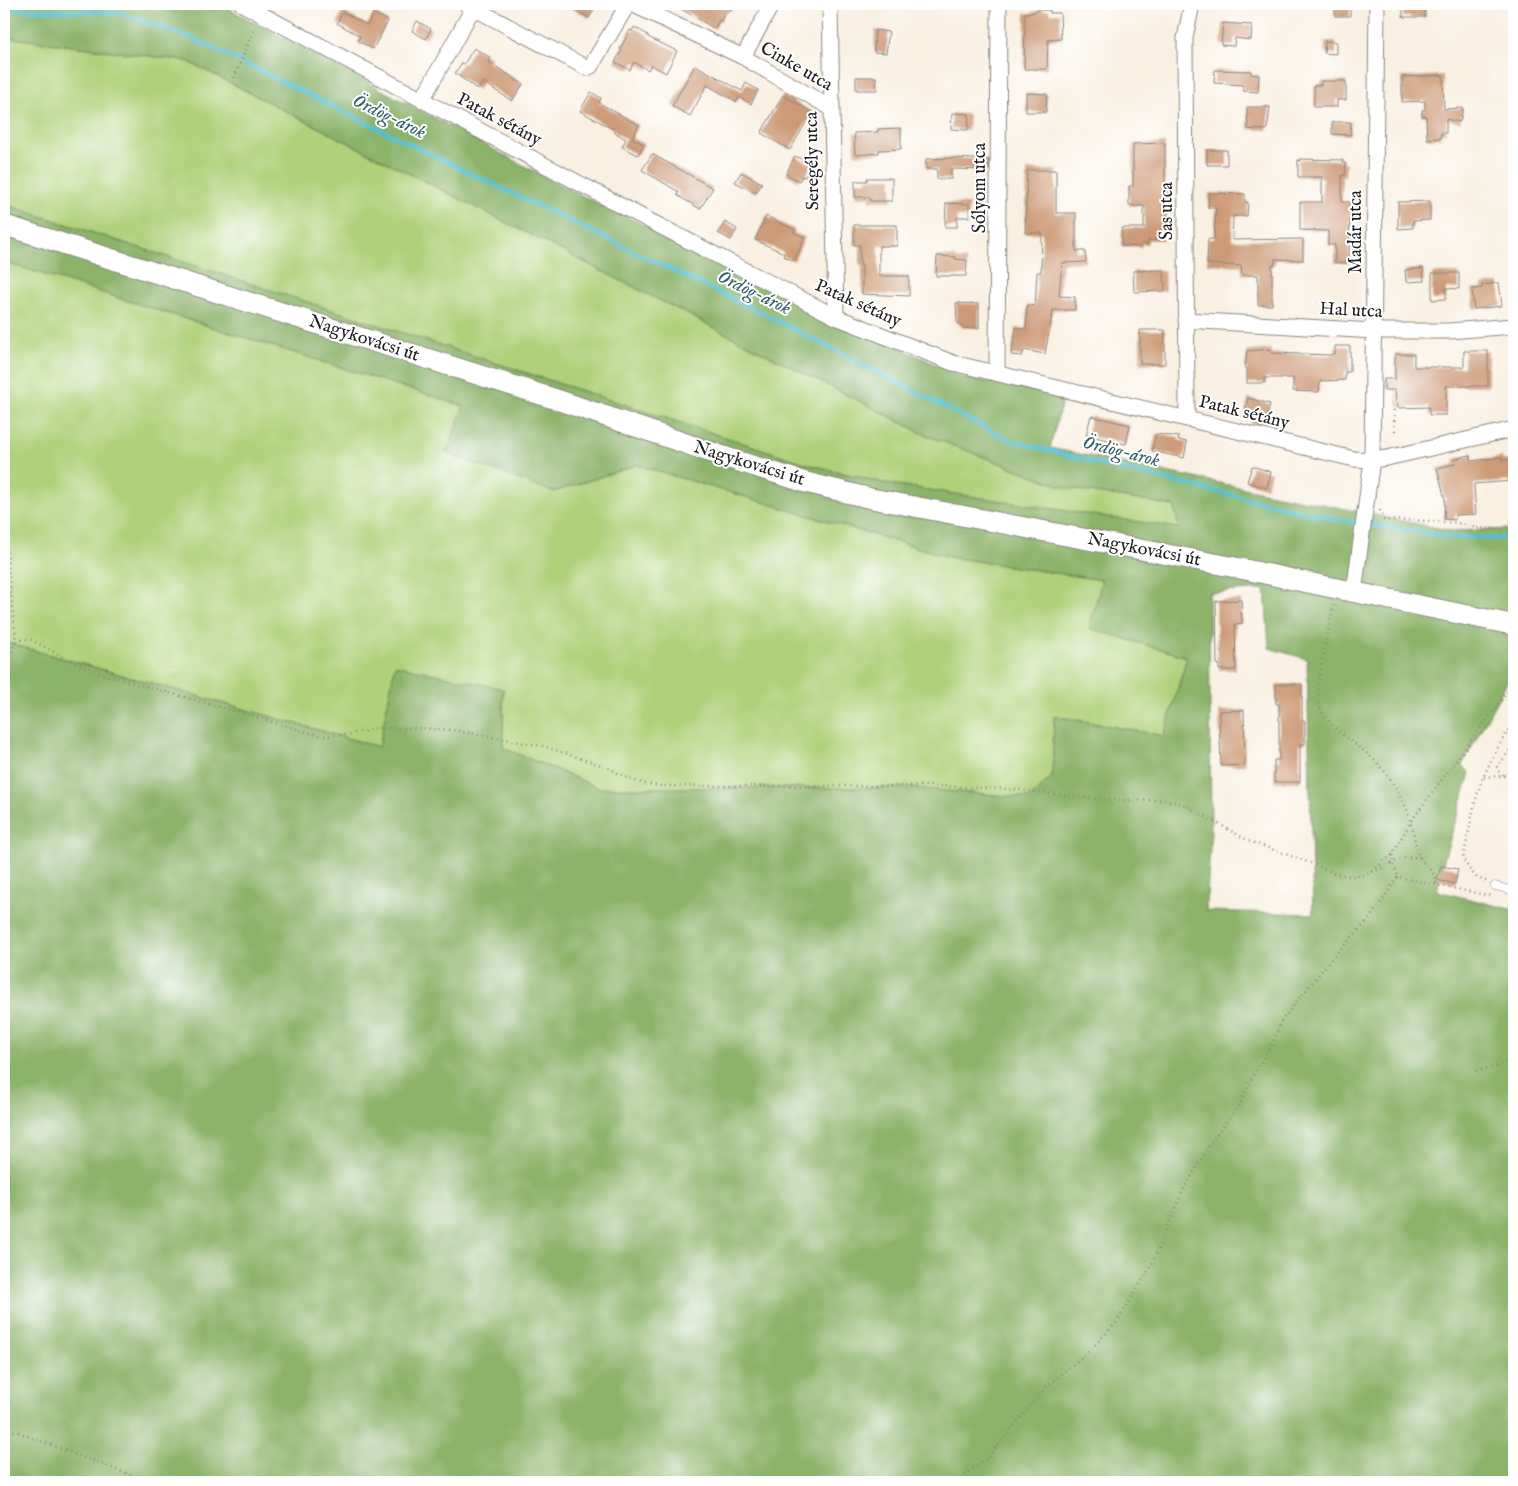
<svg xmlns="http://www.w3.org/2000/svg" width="1518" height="1486" font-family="'IM FELL English',serif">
<rect width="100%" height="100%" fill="#fff"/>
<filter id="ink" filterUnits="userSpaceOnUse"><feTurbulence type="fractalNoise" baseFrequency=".02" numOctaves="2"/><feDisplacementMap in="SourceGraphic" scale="10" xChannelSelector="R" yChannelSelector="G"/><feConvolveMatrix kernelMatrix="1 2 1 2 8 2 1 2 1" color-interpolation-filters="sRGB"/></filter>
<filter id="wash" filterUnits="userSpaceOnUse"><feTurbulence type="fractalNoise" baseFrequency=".0096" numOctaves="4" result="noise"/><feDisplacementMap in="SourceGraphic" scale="20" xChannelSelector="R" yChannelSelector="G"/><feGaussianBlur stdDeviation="1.12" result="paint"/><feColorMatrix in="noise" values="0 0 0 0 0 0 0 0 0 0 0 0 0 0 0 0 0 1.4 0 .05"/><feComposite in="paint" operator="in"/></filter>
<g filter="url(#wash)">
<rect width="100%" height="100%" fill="#f9f0e2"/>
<path fill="#afd17a" stroke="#66764b" d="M 4,37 L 187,61 L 928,436 L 1066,488 L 1174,506 L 1179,529 L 883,483 L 811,465 L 4,204 Z
M 4,262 L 464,406 L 553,492 L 637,465 L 949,557 L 1103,580 L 1089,628 L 1187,657 L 1164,736 L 1055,716 L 1052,776 L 1030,798 L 911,788 L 600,788 L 503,748 L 503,689 L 379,747 L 4,642 Z"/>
<path fill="#8bb36a" stroke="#546843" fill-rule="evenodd" d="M 4,4 L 151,4 L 160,6 L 161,4 L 220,4 L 564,187 L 964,378 L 1064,393 L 1050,448 L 1452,531 L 1514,529 L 1514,669 L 1462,765 L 1470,773 L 1444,859 L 1437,891 L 1514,910 L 1514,1482 L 4,1482 L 4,642 L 379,747 L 395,665 L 503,689 L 503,748 L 600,788 L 911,788 L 1030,798 L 1052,776 L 1054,716 L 1164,736 L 1187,657 L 1089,628 L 1102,580 L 949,557 L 637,465 L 553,492 L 446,453 L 464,406 L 4,262 L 4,204 L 811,465 L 883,483 L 1179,528 L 1174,506 L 1066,488 L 928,436 L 187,61 L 4,37 ZM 1265,589 L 1269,648 L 1307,659 L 1313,914 L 1206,911 L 1211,831 L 1209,593 Z"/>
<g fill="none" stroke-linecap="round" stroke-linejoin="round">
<path stroke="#54c0cd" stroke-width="4.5" d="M 4,9 L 120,13 L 192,38 L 447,162 L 766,315 L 1009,440 L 1112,467 L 1330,518 L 1448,537 L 1514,539"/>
</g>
<g id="blocks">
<path fill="#cc9a76" d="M 565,4 L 597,4 L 589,18 Z
M 673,4 L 740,4 L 724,14 L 721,21 L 719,20 L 715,29 Z
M 1335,4 L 1350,4 L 1350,16 L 1335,16 Z
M 1403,4 L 1425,4 L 1425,17 L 1403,17 Z
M 1037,10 L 1050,10 L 1050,13 L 1060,13 L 1061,39 L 1048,40 L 1047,69 L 1024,69 L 1025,13 L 1031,13 L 1037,11 Z
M 343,12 L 367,25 L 374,13 L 388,21 L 373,49 L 358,41 L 360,36 L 337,23 Z
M 417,21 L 431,29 L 426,39 L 412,31 Z
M 1223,23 L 1252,25 L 1251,40 L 1235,38 L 1234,46 L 1221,45 Z
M 634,27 L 648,35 L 648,37 L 677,51 L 666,73 L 651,65 L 648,70 L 634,62 L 630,70 L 615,62 L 622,50 L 620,49 L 630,30 L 632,31 Z
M 875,30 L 889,32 L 886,53 L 874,52 Z
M 1325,41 L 1336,42 L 1336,54 L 1324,53 Z
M 474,48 L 491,58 L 489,62 L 523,84 L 512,101 L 483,82 L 478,90 L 455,73 L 462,63 L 464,64 Z
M 695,65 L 742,91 L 746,83 L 758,90 L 751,104 L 739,97 L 737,102 L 707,85 L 690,116 L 672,106 Z
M 1215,70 L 1251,71 L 1251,74 L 1259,75 L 1258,92 L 1243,91 L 1243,85 L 1214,83 Z
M 1443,75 L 1444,109 L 1463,108 L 1460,122 L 1446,119 L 1446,133 L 1441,133 L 1441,138 L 1427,139 L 1426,116 L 1422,116 L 1422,110 L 1425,110 L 1425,101 L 1402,102 L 1402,77 Z
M 856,77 L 876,77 L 877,90 L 856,90 Z
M 1321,81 L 1346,81 L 1346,100 L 1337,100 L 1337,107 L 1314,107 L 1314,85 L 1321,85 Z
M 591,92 L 601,98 L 599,103 L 639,125 L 632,138 L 644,144 L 638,155 L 622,147 L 626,139 L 614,132 L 615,130 L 580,111 Z
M 1026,93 L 1047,94 L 1046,112 L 1026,112 Z
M 783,95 L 812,112 L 790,150 L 761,133 Z
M 1247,107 L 1270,107 L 1267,130 L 1248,129 Z
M 952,113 L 969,114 L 968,130 L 951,129 Z
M 1332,122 L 1351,122 L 1350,135 L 1332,134 Z
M 901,128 L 901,149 L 879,150 L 879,153 L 855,155 L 854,133 L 878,132 L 878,129 Z
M 1165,143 L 1165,186 L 1168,186 L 1167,217 L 1164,217 L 1164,240 L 1148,240 L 1148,244 L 1141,244 L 1142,247 L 1121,246 L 1122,228 L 1144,228 L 1144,206 L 1129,206 L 1129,186 L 1133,186 L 1133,144 Z
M 1207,150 L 1227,150 L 1227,165 L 1207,165 Z
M 652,154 L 713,188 L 700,209 L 677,195 L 679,192 L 642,170 Z
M 795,156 L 812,164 L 805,177 L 802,176 L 799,181 L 786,174 Z
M 956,158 L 989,160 L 989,170 L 951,169 L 951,179 L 937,179 L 937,169 L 926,169 L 926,159 Z
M 1300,159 L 1343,160 L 1343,163 L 1346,163 L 1345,176 L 1342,175 L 1342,202 L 1350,202 L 1349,263 L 1335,263 L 1335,245 L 1328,245 L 1328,231 L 1300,230 L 1300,202 L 1322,202 L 1322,177 L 1298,177 L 1298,160 L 1301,161 Z
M 1027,170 L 1056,170 L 1056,213 L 1076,213 L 1076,251 L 1085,251 L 1086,262 L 1062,263 L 1059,296 L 1075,297 L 1075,310 L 1053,310 L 1045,354 L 1024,350 L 1022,356 L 1011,355 L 1016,328 L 1026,329 L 1027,305 L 1035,306 L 1037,272 L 1041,272 L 1042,233 L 1025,233 Z
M 741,172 L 762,183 L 756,193 L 735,182 Z
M 867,178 L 892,178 L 892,201 L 870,201 L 870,197 L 855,197 L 855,181 L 867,181 Z
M 1209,193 L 1245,194 L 1245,202 L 1248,202 L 1247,216 L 1233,216 L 1232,240 L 1303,239 L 1303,260 L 1275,259 L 1275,265 L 1272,265 L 1272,305 L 1258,305 L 1258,275 L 1242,275 L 1241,266 L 1207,264 L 1208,239 L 1214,239 L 1216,208 L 1208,208 Z
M 1430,201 L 1430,220 L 1413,221 L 1413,228 L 1398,229 L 1398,202 Z
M 946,203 L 969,204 L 969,217 L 957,217 L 957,227 L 945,227 Z
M 766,216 L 795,230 L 794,233 L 805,237 L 794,261 L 783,256 L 784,253 L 755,240 Z
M 725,222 L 737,229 L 731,240 L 718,233 Z
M 854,225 L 897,225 L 897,246 L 879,246 L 879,276 L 909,276 L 909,296 L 862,294 L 862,265 L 860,265 L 860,245 L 854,245 Z
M 937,256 L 956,257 L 955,259 L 967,260 L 966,276 L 936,276 Z
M 1423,268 L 1424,281 L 1406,282 L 1405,270 Z
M 1164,270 L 1165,291 L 1134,292 L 1133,271 Z
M 1432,273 L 1459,273 L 1459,289 L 1446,288 L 1446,299 L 1432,300 Z
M 1499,283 L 1502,306 L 1474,309 L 1472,289 L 1482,288 L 1482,285 Z
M 956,303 L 979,304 L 979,328 L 963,328 L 957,322 Z
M 1140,330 L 1165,330 L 1165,364 L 1140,364 Z
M 1335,346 L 1350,346 L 1350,372 L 1345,372 L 1345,380 L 1320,381 L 1319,392 L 1293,391 L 1293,378 L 1265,378 L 1265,383 L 1247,383 L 1247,368 L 1245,368 L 1247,351 L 1271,349 L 1271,353 L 1330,355 L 1335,353 Z
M 1464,351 L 1488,351 L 1488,386 L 1446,386 L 1446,415 L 1429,415 L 1429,407 L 1398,408 L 1397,402 L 1396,402 L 1395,390 L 1384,390 L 1384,379 L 1395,379 L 1395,354 L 1414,354 L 1414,367 L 1464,367 Z
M 1248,398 L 1270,404 L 1264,427 L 1253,424 L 1255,415 L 1245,412 Z
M 1091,416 L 1130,425 L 1126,444 L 1086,435 Z
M 1156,434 L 1179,437 L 1178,440 L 1187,442 L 1184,458 L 1152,451 Z
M 1470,455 L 1471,461 L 1502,457 L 1503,460 L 1510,460 L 1512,481 L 1474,484 L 1476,514 L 1455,515 L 1455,520 L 1444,519 L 1445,499 L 1437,468 L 1455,464 L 1454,459 Z
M 1252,466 L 1271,472 L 1267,488 L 1247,482 Z
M 1241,600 L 1242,623 L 1235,624 L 1236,670 L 1219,670 L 1219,664 L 1217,664 L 1216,601 Z
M 1276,684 L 1302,684 L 1302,721 L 1305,721 L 1305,744 L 1300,744 L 1300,782 L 1274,782 L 1274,760 L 1279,760 L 1279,704 L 1276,704 Z
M 1244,710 L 1245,765 L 1221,766 L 1219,711 Z
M 1441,866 L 1458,869 L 1455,884 L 1437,880 Z"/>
</g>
</g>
<g filter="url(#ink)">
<use href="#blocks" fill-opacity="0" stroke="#8a867f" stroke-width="1"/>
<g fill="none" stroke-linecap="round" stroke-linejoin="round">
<defs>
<path id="service" d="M 1495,886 L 1514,891"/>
<path id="minor" d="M 242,4 L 648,220 L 836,317 L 953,363 L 1354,459 L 1372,460 L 1387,458 L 1514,429
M 466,4 L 587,68 L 591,66 L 628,4
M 632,4 L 743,57 L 831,108
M 830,4 L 836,317
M 743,57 L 772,4
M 422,100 L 473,8
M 1186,320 L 1374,331 L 1449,331 L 1514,326
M 997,373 L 999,4
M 1187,418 L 1185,38 L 1192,4
M 1354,592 L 1372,460 L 1377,4"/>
<path id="tertiary" d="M 4,225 L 558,400 L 728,458 L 804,482 L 869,498 L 1228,566 L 1514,625"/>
</defs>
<use href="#service" stroke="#8a867f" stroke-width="9"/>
<use href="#minor" stroke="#8a867f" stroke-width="17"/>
<use href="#tertiary" stroke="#8a867f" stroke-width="22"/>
<path stroke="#8a867f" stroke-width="2.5" stroke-dasharray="1 4" stroke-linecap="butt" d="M 234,78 L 255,27
M 1394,410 L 1395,433
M 1380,510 L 1384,520 C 1405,521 1460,519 1475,528 L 1514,530
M 4,527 L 16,640 L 4,676
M 1334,605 C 1329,626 1314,687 1319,705 C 1327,729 1361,745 1378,764 C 1393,781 1405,801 1411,823 C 1414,833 1415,843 1418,853 C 1422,865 1437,871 1436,884
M 16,640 L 30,639 L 69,660 L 108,676 L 235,711 L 321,736 L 346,735 L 379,728 L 415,728 L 452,730 L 543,746 L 607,767 L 629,779 L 645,784 L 661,786 L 938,786 L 1012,789 L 1104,800 L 1166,800 L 1185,805 L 1249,841 L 1319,866 L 1334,873 L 1348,876 L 1360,876 L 1378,870 L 1403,858 L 1420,857
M 1503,775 L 1498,771 L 1497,767 L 1514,745
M 1484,777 L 1514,775
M 1392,855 L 1393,863 L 1398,877 L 1491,896
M 1372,871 L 1392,855 L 1411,821 L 1514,683
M 1486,881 L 1477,878 L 1469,869 L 1463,859 L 1475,802 L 1481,782 L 1494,754 L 1514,721
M 1476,1071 C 1492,1068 1504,1066 1514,1052
M 4,1427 L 133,1476 L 142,1482
M 946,1482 L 963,1476 L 988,1457 L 1045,1388 L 1093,1347 L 1116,1323 L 1151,1266 L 1182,1192 L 1213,1139 L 1238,1108 L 1253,1075 L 1272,1044 L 1282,1020 L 1332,958 L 1369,919 L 1398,877"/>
<use href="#service" stroke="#fff" stroke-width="8"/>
<use href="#minor" stroke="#fff" stroke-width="15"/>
<use href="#tertiary" stroke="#fff" stroke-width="20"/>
</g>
</g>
<g text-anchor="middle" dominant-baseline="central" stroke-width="4" stroke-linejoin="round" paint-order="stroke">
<g font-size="18" fill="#1c1c1c" stroke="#fff">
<text transform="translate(796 67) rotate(30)">Cinke utca</text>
<text transform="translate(499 120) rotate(28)">Patak sétány</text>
<text transform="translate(813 161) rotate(-91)">Seregély utca</text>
<text transform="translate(980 188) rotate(-90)">Sólyom utca</text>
<text transform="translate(1167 211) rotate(-90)">Sas utca</text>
<text transform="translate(1356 232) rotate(-90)">Madár utca</text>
<text transform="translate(858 304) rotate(24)">Patak sétány</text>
<text transform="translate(1351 311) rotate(3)">Hal utca</text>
<text transform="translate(364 339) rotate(18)">Nagykovácsi út</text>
<text transform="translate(1244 413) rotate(14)">Patak sétány</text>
<text transform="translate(749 464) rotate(17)">Nagykovácsi út</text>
<text transform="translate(1144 550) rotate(11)">Nagykovácsi út</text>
</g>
<g font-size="19" font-style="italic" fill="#325e63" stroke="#fff">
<text transform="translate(389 117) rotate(26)">Ördög-árok</text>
<text transform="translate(754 293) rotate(26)">Ördög-árok</text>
<text transform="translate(1121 452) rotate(14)">Ördög-árok</text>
</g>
</g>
<rect width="1518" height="1486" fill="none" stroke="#fff" stroke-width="20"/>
</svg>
